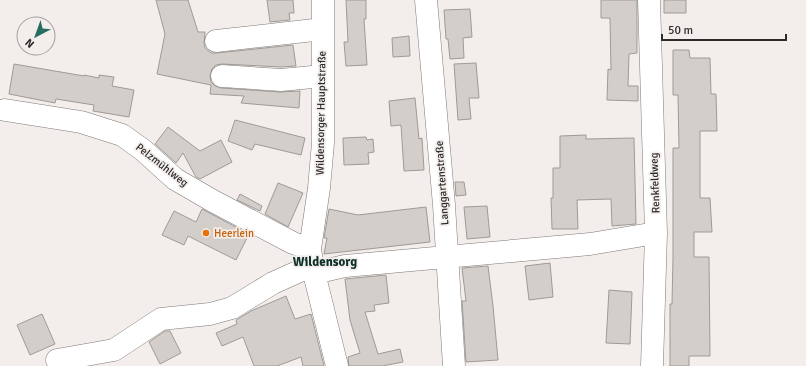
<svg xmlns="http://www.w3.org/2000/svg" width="806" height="366" font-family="Signika,sans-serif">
<rect width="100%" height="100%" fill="#f3eeeb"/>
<path fill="#d4cecb" stroke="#9e9a96" d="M 156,0 L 188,0 L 198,32 L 205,32 L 204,43 L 205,48 L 211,53 L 217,53 L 293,45 L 296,66 L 281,67 L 222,64 L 216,65 L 212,69 L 210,76 L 211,82 L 215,86 L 221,88 L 280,92 L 300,91 L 299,108 L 241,103 L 244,96 L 210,94 L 211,85 L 157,74 L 165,34 Z
M 267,0 L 293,0 L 294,13 L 289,13 L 290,20 L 270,22 Z
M 346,0 L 366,0 L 366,19 L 364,19 L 367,65 L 346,66 L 344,42 L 348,42 Z
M 601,0 L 637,0 L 637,53 L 629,54 L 628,86 L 638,86 L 638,101 L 607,100 L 608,69 L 611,70 L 610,18 L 601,18 Z
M 664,0 L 686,0 L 686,13 L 664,13 Z
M 470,9 L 472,37 L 463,38 L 464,58 L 450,59 L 448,39 L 446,39 L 444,10 Z
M 409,36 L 410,56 L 393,57 L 392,38 Z
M 673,50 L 689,50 L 690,58 L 710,58 L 711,94 L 716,94 L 717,131 L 700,131 L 700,198 L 710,198 L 712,232 L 694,232 L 694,257 L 709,257 L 710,356 L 689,356 L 689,366 L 670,366 L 670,304 L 672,304 L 673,257 L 673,148 L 679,148 L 678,95 L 673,95 Z
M 476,63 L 479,98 L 469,98 L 471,119 L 458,120 L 454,64 Z
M 14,64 L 84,76 L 84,75 L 99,78 L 99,75 L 114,77 L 112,86 L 134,90 L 129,117 L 93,111 L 94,105 L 56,99 L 55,103 L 9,94 Z
M 415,98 L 419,139 L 422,138 L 424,170 L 404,171 L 401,125 L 391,126 L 389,101 Z
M 235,120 L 305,138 L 301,155 L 255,144 L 252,150 L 228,141 Z
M 168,127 L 200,151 L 221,140 L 232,162 L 200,179 L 196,177 L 183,153 L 176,163 L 155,144 Z
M 586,135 L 586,139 L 634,138 L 636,224 L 612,226 L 611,199 L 577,200 L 578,229 L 552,229 L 551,198 L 553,198 L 553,168 L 560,168 L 560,136 Z
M 366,137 L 367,140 L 373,139 L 374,152 L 368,153 L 369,164 L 344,165 L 343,138 Z
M 455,182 L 464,182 L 466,195 L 456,196 Z
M 278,183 L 303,193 L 288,227 L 265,214 Z
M 240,194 L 262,206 L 260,211 L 237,200 Z
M 487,206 L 490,237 L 467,239 L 464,207 Z
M 426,207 L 430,242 L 324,254 L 327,238 L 324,238 L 329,209 L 358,215 Z
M 202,209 L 249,234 L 236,260 L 188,236 L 184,245 L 162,235 L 174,211 L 196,222 Z
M 550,263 L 553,297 L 529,300 L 525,266 Z
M 488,266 L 493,306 L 498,360 L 466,362 L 462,301 L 466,301 L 462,268 Z
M 386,275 L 389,303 L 374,305 L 375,311 L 365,312 L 378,354 L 400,349 L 403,362 L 382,366 L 349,366 L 348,357 L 360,353 L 350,320 L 345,279 Z
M 609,290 L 632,292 L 630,344 L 606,343 Z
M 286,296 L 295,319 L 311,314 L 324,366 L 303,366 L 301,357 L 277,366 L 254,366 L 243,337 L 222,346 L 216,333 L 237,324 L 236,320 L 251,311 Z
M 42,314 L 55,344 L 30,355 L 17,325 Z
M 165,331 L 170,331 L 181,353 L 160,364 L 149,342 Z"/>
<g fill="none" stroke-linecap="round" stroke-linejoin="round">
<defs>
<path id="minor" d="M 323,0 L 323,143 L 319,188 L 310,249 L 314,273 L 337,366
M 426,0 L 444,205 L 454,366
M 649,0 L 656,233 L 652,366
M 216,41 L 323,29
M 222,76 L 281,80 L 323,76
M 5,110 L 81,122 L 122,135 L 143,150 L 175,179 L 213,201 L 293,243 L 310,249
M 314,273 L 345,266 L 590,244 L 656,233
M 57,360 L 114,350 L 161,319 L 210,314 L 232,308 L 273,283 L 313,265"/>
</defs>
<use href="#minor" stroke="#7e7a77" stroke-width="23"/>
<use href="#minor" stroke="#fff" stroke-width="22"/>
</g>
<circle fill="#e8710a" stroke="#f3eeeb" stroke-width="1.5" cx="206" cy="233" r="4"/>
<g text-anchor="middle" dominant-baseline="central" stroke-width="3.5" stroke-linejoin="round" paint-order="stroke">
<g font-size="11" fill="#2e2c2b" stroke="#f3eeeb">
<text transform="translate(321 113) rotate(-89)">Wildensorger Hauptstraße</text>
<text transform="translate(162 165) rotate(38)">Pelzmühlweg</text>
<text transform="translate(442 183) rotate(-94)">Langgartenstraße</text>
<text transform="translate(655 183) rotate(-92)">Renkfeldweg</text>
</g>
<g font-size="11" fill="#c56008" stroke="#f3eeeb" text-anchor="start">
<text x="214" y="233">Heerlein</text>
</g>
<g font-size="13" font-weight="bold" fill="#0e302b" stroke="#f3eeeb">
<text x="325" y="262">Wildensorg</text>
</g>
</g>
<g transform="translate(36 36) rotate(221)"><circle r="19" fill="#f3eeeb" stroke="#a4a09e"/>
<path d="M0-3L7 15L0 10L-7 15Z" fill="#256c61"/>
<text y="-6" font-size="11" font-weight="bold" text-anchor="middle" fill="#2e2c2b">N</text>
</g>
<path d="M662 34v6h124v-6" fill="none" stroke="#2e2c2b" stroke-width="2"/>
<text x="668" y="34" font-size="12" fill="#2e2c2b" stroke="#f3eeeb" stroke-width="3" paint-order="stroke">50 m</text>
</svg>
